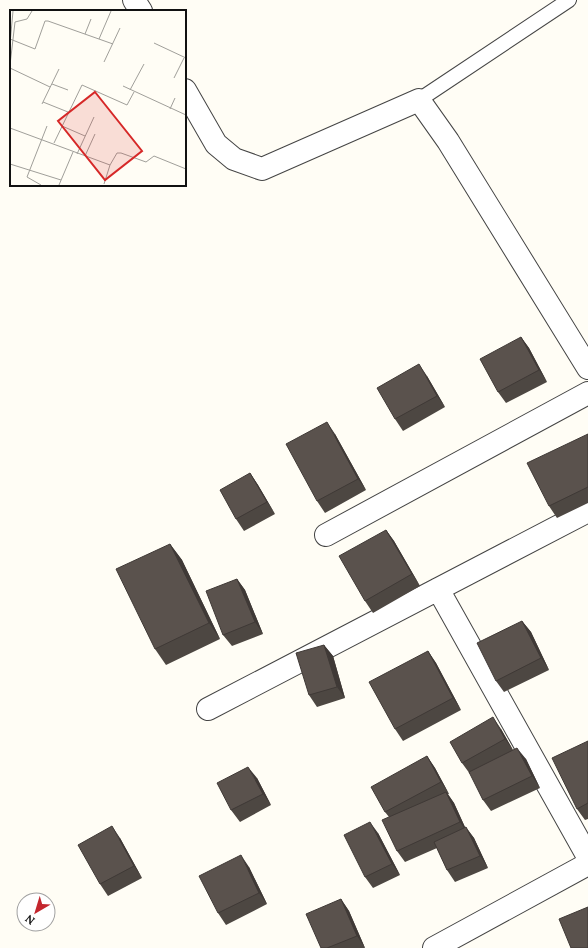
<svg xmlns="http://www.w3.org/2000/svg" width="588" height="948" font-family="Lora,serif">
<rect width="100%" height="100%" fill="#fffdf5"/>
<g fill="none" stroke-linecap="round" stroke-linejoin="round">
<defs>
<path id="lane" d="M 419,100 L 569,0"/>
<path id="street" d="M 134,0 L 141,11
M 185,90 L 216,144 L 234,159 L 262,169 L 419,100 L 448,141 L 588,368
M 326,535 L 588,393
M 438,589 L 588,857
M 208,709 L 588,511
M 434,948 L 588,864"/>
</defs>
<use href="#lane" stroke="#444" stroke-width="16"/>
<use href="#street" stroke="#444" stroke-width="24"/>
<use href="#lane" stroke="#fff" stroke-width="14"/>
<use href="#street" stroke="#fff" stroke-width="22"/>
</g>
<path fill="#4d4742" d="M 521,337 L 529,348 L 547,382 L 506,403 L 498,392 Z
M 427,376 L 445,407 L 403,431 L 395,419 Z
M 335,434 L 366,490 L 325,513 L 317,501 Z
M 588,434 L 588,503 L 557,518 L 549,506 Z
M 250,473 L 258,485 L 275,514 L 244,531 L 236,519 Z
M 386,530 L 394,541 L 420,586 L 373,613 L 365,601 Z
M 170,544 L 182,560 L 220,639 L 166,665 L 155,649 Z
M 237,579 L 245,590 L 263,634 L 232,646 L 223,635 Z
M 522,621 L 531,632 L 549,670 L 504,692 L 496,681 Z
M 324,645 L 333,656 L 345,698 L 317,707 L 309,695 Z
M 428,651 L 436,663 L 461,710 L 403,741 L 395,729 Z
M 501,729 L 513,750 L 526,759 L 540,788 L 491,811 L 483,800 L 471,774 L 470,774 L 462,763 Z
M 588,741 L 588,819 L 585,820 L 577,809 Z
M 427,756 L 435,768 L 449,794 L 448,794 L 454,803 L 465,827 L 474,838 L 488,868 L 455,882 L 447,870 L 437,848 L 405,862 L 397,851 L 389,817 L 385,812 Z
M 257,778 L 271,805 L 240,822 L 231,810 Z
M 378,833 L 400,875 L 373,888 L 365,877 Z
M 120,838 L 142,878 L 108,896 L 100,884 Z
M 249,867 L 267,904 L 226,925 L 218,913 Z
M 341,899 L 349,911 L 365,948 L 321,948 Z"/>
<path fill="#3f3936" d="M 521,337 L 529,348 L 547,382 L 539,370 Z
M 419,364 L 427,376 L 445,407 L 437,396 Z
M 327,422 L 335,434 L 366,490 L 358,479 Z
M 250,473 L 258,485 L 275,514 L 267,502 Z
M 386,530 L 394,541 L 420,586 L 412,574 Z
M 170,544 L 182,560 L 220,639 L 209,623 Z
M 237,579 L 245,590 L 263,634 L 255,622 Z
M 522,621 L 531,632 L 549,670 L 541,658 Z
M 324,645 L 333,656 L 345,698 L 337,687 Z
M 428,651 L 436,663 L 461,710 L 453,698 Z
M 493,717 L 501,729 L 513,750 L 505,739 Z
M 517,748 L 526,759 L 540,788 L 532,776 Z
M 427,756 L 435,768 L 449,794 L 441,782 Z
M 248,767 L 257,778 L 271,805 L 263,794 Z
M 446,792 L 454,803 L 468,834 L 460,822 Z
M 370,822 L 378,833 L 400,875 L 392,864 Z
M 112,826 L 120,838 L 142,878 L 134,866 Z
M 466,827 L 474,838 L 488,868 L 480,856 Z
M 241,855 L 249,867 L 267,904 L 259,893 Z
M 341,899 L 349,911 L 365,948 L 357,936 Z"/>
<path fill="#5a524d" stroke="#3f3936" d="M 521,337 L 539,370 L 498,392 L 480,359 Z
M 419,364 L 437,396 L 395,419 L 377,388 Z
M 327,422 L 358,479 L 317,501 L 286,444 Z
M 588,434 L 588,487 L 549,506 L 527,463 Z
M 250,473 L 267,502 L 236,519 L 220,490 Z
M 386,530 L 412,574 L 365,601 L 339,556 Z
M 170,544 L 209,623 L 155,649 L 116,569 Z
M 237,579 L 255,622 L 223,635 L 206,591 Z
M 522,621 L 541,658 L 496,681 L 477,643 Z
M 324,645 L 337,687 L 309,695 L 296,653 Z
M 428,651 L 453,698 L 395,729 L 369,682 Z
M 493,717 L 505,739 L 462,763 L 450,742 Z
M 588,741 L 588,803 L 577,809 L 552,758 Z
M 517,748 L 532,776 L 483,800 L 469,772 Z
M 427,756 L 441,782 L 385,812 L 371,787 Z
M 248,767 L 263,794 L 231,810 L 217,783 Z
M 446,792 L 460,822 L 397,851 L 382,820 Z
M 370,822 L 392,864 L 365,877 L 344,835 Z
M 112,826 L 134,866 L 100,884 L 78,845 Z
M 466,827 L 480,856 L 447,870 L 434,842 Z
M 241,855 L 259,893 L 218,913 L 199,876 Z
M 341,899 L 357,936 L 327,948 L 321,948 L 306,914 Z
M 588,907 L 588,948 L 571,948 L 559,919 Z"/>
<g transform="translate(10 10)">
<rect width="176" height="176" fill="#fffdf5"/>
<path fill="none" stroke="#a09f9a" stroke-width="1" d="M 75,24 L 81,9M 0,29 L 25,39 L 35,11 L 38,11 L 103,34M 89,29 L 101,1M 144,33 L 176,48M 0,34 L 3,1M 94,52 L 110,18M 0,55 L 5,12 L 17,9 L 22,1M 0,58 L 40,77M 164,68 L 174,48M 42,74 L 58,80M 113,76 L 176,105M 120,80 L 134,54M 33,92 L 58,102M 32,94 L 49,59M 160,99 L 165,88M 52,116 L 75,126M 0,118 L 100,155 L 107,143 L 111,143 L 136,152 L 144,146 L 176,159M 44,133 L 72,75 L 117,95 L 124,82M 67,144 L 84,107M 75,146 L 85,124M 0,154 L 51,170M 94,174 L 100,155M 31,175 L 17,167 L 37,116M 49,175 L 63,142"/>
<path fill="#d62828" fill-opacity="0.15" stroke="#d62828" stroke-width="2" d="M 85,82 L 132,141 L 95,170 L 48,111 Z"/>
<rect width="176" height="176" fill="none" stroke="#111" stroke-width="2"/>
</g>
<g transform="translate(36 912) rotate(218)"><circle r="19" fill="#ffffff" stroke="#a0a0a0"/>
<path d="M0-3L7 15L0 10L-7 15Z" fill="#c4262e"/>
<text y="-6" font-size="11" font-weight="bold" text-anchor="middle" fill="#111111">N</text>
</g>
</svg>
